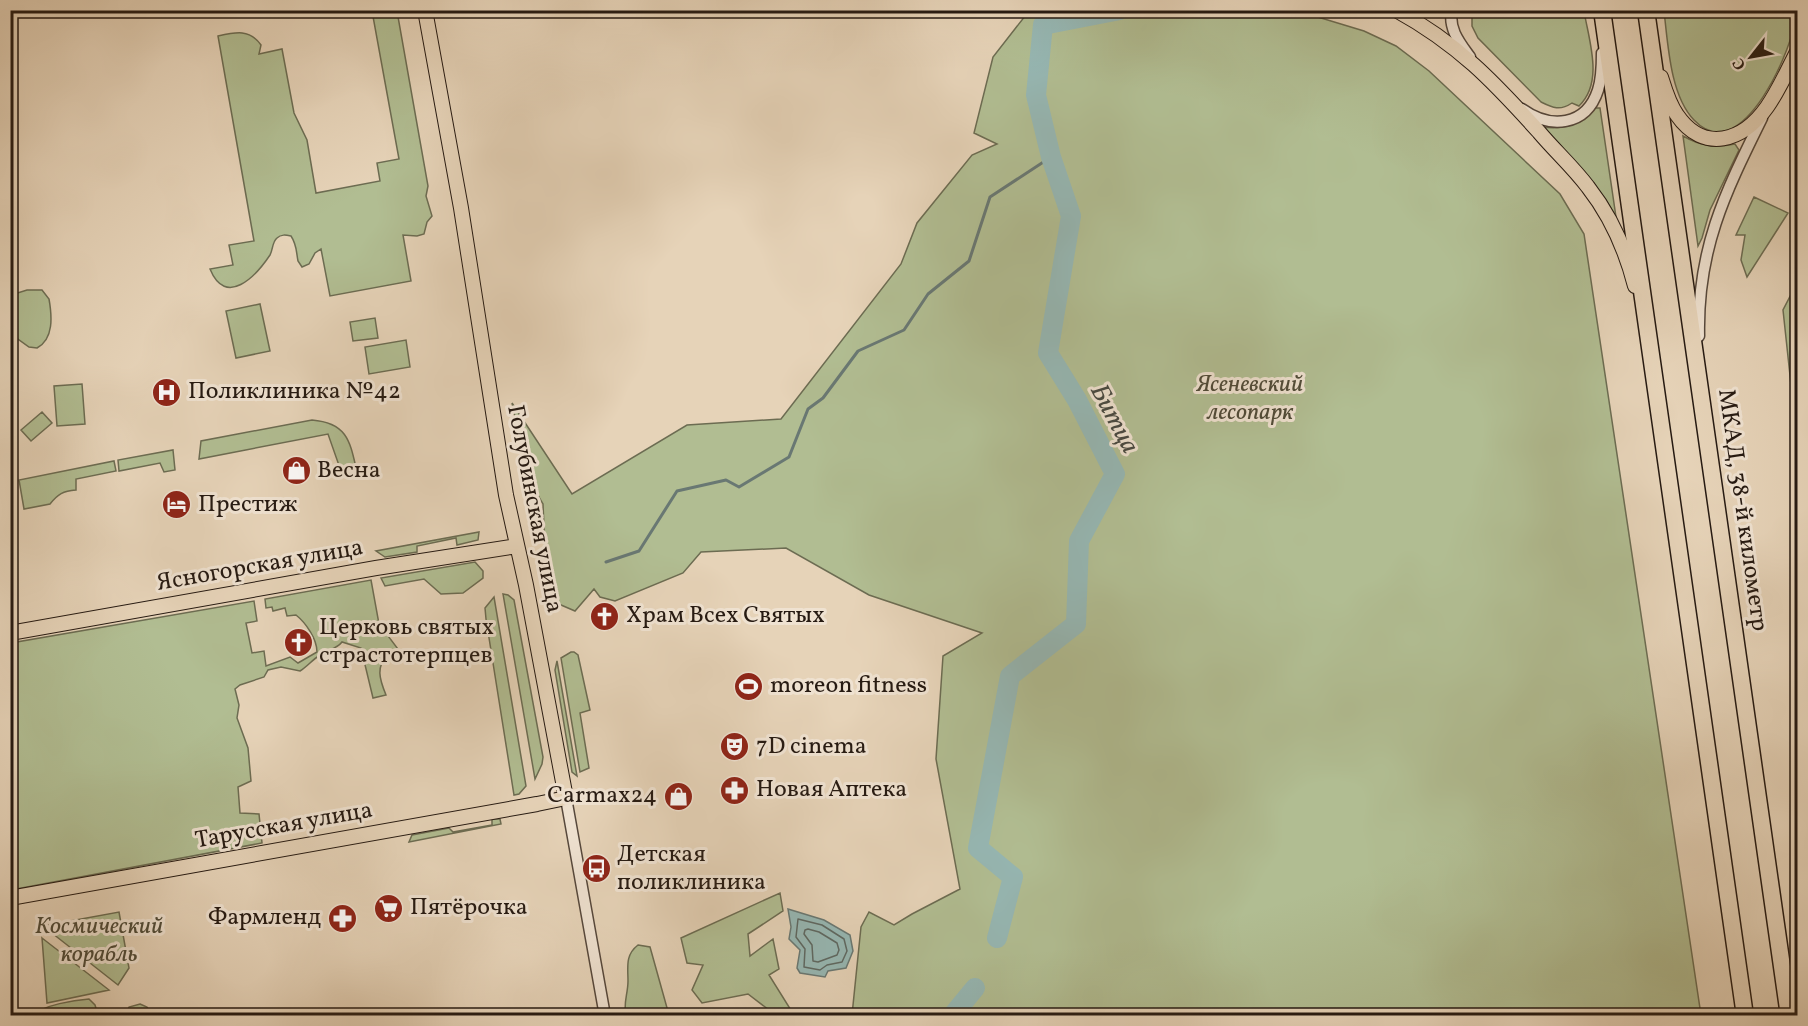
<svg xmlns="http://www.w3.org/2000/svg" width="1808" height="1026" font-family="Vollkorn,serif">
<rect width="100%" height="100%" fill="#e6d3b8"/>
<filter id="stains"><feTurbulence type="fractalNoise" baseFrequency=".00333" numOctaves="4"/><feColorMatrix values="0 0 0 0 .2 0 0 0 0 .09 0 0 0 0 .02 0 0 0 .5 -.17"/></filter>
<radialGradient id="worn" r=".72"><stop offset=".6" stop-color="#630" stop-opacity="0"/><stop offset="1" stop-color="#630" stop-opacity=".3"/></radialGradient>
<path fill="#b1bd92" stroke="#6c6c52" stroke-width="1.5" d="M 372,11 L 397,11 L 428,186 L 426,196 L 432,216 L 427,222 L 424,234 L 417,236 L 403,235 L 411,281 L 330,296 L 321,249 L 315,253 L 309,264 L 302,267 L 298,261 C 296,251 297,245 291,236 C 286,235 281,234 277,238 C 272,242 273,250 270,255 C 256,276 226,308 210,269 L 233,265 L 229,245 L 254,241 L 218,36 C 236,32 250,29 261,45 L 259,54 L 282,49 L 294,113 L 307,140 L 316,193 L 380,181 L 377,163 L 399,159 Z
M 1029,11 L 1298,11 L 1364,31 L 1396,46 L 1429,71 L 1560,194 L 1584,234 L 1701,1015 L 852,1015 L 861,927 L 869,912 L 894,925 L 912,914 L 960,889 L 936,759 L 943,656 L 982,633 L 869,595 L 786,548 L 701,552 L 683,573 L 615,601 L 600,597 L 594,589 L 575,611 L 547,599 L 543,504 L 528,478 L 512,403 L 572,494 L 687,425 L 781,419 L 901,264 L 917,223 L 972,155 L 997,144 L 974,133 L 993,57 Z
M 1472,11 L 1584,11 C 1589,41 1604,82 1579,106 L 1572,103 C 1560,111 1553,108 1541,102 L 1478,38 L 1472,26 Z
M 1664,11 L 1797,11 C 1795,45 1742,171 1694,120 C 1670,95 1668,44 1664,11 Z
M 1595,108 L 1600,108 L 1616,217 C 1597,182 1568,156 1541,127 C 1566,130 1576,126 1595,108 Z
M 1683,136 C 1701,146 1714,148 1735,144 L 1739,150 L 1710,210 L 1702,238 L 1698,246 Z
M 1754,197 L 1788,213 L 1747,277 L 1741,260 L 1745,235 L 1736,235 Z
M 1797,283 L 1798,283 L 1797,441 L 1783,310 Z
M 27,290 L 42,290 L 49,299 C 52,316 54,339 37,348 L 29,347 L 11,334 L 11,295 Z
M 260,304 L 270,351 L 236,358 L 226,311 Z
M 375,318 L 378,338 L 353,341 L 350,322 Z
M 406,340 L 410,367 L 369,374 L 365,347 Z
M 82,384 L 85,424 L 57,426 L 54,386 Z
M 42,412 L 52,423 L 31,441 L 21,430 Z
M 312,420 C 348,423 350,442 357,472 L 342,474 L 328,434 L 199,459 L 201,441 Z
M 173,450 L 175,470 L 164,472 L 160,463 L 119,471 L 118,460 Z
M 114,461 L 116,471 L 76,479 L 76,490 C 63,491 58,494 50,504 L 24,509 L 19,480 Z
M 479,532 L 478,540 L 457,545 L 456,538 L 417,546 L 417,552 L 385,557 L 376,551 Z
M 475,562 L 483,571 L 483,578 L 463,593 L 441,594 L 424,579 L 385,586 L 381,578 Z
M 371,580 L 379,624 L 401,653 L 388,652 C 376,668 379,678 386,695 L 373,698 L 361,648 L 342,642 C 336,650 327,649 320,655 C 312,660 308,666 300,671 L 281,667 L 268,670 L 264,677 L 240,685 L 235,689 L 239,705 L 237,718 L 248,748 L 251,781 L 238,787 L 240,813 L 259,814 L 262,843 L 11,890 L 11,643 L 254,601 L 257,621 L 246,623 L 252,653 L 264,651 L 266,666 L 290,657 L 298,663 L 317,652 C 317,639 306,623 296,615 L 287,616 L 285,608 L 273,611 L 272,607 L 266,608 L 265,599 Z
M 503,594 L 508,595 L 514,600 L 543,757 L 542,764 L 535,779 Z
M 494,597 L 526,786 L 519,794 L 514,795 L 486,619 L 485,608 Z
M 571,652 L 574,652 L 578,655 L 590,710 L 580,713 L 589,768 L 580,772 L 561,658 Z
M 557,661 L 577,776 L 572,772 L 555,670 Z
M 492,819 L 500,819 L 501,824 L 409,842 L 412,835 L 449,828 L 453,832 L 492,825 Z
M 780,893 L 783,911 L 748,934 L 750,956 L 773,939 L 779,969 L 769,975 L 794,1015 L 763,1015 L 769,1010 L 748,994 L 702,1003 L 692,990 L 703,965 L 687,963 L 681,938 Z
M 119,912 L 129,968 L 118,985 L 43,926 Z
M 42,938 L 109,990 L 47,1003 Z
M 638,945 L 650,947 L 669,1015 L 626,1015 C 623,1003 628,994 628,981 C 628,967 625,955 638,945 Z
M 89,999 L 95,1005 L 98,1015 L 34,1015 C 43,1005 75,1000 89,999 Z
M 140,1004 L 147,1007 L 152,1015 L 126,1015 L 129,1007 Z"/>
<path fill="#96b7b3" stroke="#697873" stroke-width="1.5" d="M 788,909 L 824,920 L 850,935 L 853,951 L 846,968 L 828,971 L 825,977 L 800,973 L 797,968 L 800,950 L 789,939 L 791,927 Z"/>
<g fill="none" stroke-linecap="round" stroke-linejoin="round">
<path stroke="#5e6862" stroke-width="1.5" d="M 798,919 L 822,925 L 844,939 L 847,951 L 842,962 L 827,965 L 820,970 L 804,967 L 805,949 L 796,937 Z
M 808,929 L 819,932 L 837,943 L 839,950 L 837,955 L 818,962 L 813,961 L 812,945 L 804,934 L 805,930 Z"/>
<path stroke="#697873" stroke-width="3" d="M 606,562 L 639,551 L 677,491 L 726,480 L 739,487 L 789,457 L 808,409 L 823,398 L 858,351 L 904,330 L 928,294 L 969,261 L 990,197 L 1051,157"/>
<path stroke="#96b7b3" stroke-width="20" d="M 997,938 L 1013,877 L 978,848 L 1010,676 L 1076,624 L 1079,541 L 1115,474 L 1077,400 L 1048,353 L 1071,216 L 1051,157 L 1036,95 L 1043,25 L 1120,10
M 952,1016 L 975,988"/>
<defs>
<path id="minor" d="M 1452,10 C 1448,29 1460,43 1470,57
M 1522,109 C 1550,129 1586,127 1598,90 C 1602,78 1602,65 1602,53
M 1699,336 C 1697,249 1725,193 1762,118
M 566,798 L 605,1016"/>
<path id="major" d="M 1396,10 C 1458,44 1493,81 1539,132 C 1555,151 1573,167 1588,187 C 1610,215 1626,251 1635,286
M 1661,77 C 1665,90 1669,104 1677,115 C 1704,154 1743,141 1767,107 C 1779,90 1788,69 1798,50
M 10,633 L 376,568 L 517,546
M 10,898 L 537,804 L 566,798 L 526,585 L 506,495 L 461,208 L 425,10"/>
<path id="highway" d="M 1602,10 L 1745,1016
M 1646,10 L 1789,1016"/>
</defs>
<use href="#minor" stroke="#56483c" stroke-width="13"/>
<use href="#major" stroke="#261a12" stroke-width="16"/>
<use href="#highway" stroke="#261a12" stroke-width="19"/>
<use href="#minor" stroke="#efe2d1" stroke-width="10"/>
<use href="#major" stroke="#e6d3b8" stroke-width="14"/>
<use href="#highway" stroke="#e6d3b8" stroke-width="16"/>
</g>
<defs>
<symbol id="hospital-disc" viewBox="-11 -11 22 22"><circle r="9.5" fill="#8f2418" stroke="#efe2d1"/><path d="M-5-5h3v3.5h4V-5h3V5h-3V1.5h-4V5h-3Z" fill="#fff"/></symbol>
<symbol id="shop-disc" viewBox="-11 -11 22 22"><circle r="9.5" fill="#8f2418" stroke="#efe2d1"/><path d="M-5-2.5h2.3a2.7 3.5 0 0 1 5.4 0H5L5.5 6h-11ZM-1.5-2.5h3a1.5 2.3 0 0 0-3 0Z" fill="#fff"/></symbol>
<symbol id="hotel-disc" viewBox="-11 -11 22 22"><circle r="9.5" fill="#8f2418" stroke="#efe2d1"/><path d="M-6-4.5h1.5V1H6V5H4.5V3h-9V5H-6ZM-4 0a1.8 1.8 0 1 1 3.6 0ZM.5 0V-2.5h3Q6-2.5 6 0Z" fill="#fff"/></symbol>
<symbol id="church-disc" viewBox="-11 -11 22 22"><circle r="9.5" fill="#8f2418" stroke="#efe2d1"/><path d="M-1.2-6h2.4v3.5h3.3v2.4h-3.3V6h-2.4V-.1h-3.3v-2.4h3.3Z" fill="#fff"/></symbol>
<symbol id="stadium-disc" viewBox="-11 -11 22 22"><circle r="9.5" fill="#8f2418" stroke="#efe2d1"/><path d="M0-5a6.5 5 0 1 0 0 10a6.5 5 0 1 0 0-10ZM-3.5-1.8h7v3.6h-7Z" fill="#fff"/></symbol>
<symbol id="theatre-disc" viewBox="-11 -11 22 22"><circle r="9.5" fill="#8f2418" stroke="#efe2d1"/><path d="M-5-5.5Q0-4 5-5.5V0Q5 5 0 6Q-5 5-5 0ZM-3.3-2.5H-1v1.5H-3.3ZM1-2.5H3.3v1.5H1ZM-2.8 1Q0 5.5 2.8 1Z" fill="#fff"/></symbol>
<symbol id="pharmacy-disc" viewBox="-11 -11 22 22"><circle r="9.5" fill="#8f2418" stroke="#efe2d1"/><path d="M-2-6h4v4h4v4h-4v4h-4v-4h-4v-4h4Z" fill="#fff"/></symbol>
<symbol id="bus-disc" viewBox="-11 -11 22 22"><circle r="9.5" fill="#8f2418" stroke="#efe2d1"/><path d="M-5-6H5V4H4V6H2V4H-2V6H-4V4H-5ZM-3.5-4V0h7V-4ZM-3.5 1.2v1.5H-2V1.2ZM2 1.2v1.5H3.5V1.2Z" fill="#fff"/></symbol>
<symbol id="supermarket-disc" viewBox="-11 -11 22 22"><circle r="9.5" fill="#8f2418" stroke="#efe2d1"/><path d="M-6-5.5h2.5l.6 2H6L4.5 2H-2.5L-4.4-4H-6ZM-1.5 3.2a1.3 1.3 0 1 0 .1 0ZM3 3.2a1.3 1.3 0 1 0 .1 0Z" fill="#fff"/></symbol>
</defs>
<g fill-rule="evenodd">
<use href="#hospital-disc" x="150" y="376" width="33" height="33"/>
<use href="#shop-disc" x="280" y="454" width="33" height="33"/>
<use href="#hotel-disc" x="160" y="488" width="33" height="33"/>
<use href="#church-disc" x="588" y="600" width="33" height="33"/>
<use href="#church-disc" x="282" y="626" width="33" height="33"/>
<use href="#stadium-disc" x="732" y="670" width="33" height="33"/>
<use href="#theatre-disc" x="718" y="730" width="33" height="33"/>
<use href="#pharmacy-disc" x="718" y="774" width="33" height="33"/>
<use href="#shop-disc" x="662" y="780" width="33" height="33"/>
<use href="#bus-disc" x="580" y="852" width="33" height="33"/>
<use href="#supermarket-disc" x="372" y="892" width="33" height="33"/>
<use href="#pharmacy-disc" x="326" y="902" width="33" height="33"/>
</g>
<g text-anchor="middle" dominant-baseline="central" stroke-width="6" stroke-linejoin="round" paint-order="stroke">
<g font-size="24" font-style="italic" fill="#504b38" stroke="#efe2d1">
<text x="1250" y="385">Ясеневский<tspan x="1250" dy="28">лесопарк</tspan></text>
<text x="99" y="927">Космический<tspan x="99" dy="28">корабль</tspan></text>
</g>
<g font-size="24" fill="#261a12" stroke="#efe2d1" text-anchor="start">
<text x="188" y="392">Поликлиника №42</text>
<text x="317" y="471">Весна</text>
<text x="198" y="505">Престиж</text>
<text x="626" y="616">Храм Всех Святых</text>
<text x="319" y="628">Церковь святых<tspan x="319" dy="28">страстотерпцев</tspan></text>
<text x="770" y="686">moreon fitness</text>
<text x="756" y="747">7D cinema</text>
<text x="756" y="790">Новая Аптека</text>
<text x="657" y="796" text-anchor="end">Carmax24</text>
<text x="617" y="855">Детская<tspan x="617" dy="28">поликлиника</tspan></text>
<text x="410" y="908">Пятёрочка</text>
<text x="321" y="918" text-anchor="end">Фармленд</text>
</g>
<g font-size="24" fill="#261a12" stroke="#efe2d1">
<text transform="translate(534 509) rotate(79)">Голубинская улица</text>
<text transform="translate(1742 510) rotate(82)">МКАД, 38-й километр</text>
<text transform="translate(260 566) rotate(-10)">Ясногорская улица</text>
<text transform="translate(284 826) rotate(-10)">Тарусская улица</text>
</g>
<g font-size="26" font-style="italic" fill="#484942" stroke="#efe2d1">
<text transform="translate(1114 419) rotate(62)">Битца</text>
</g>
</g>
<rect width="1808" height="1026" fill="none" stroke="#e6d3b8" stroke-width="36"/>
<rect x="12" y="12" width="1784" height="1002" fill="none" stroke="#261a12" stroke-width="3"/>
<rect x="18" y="18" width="1772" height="990" fill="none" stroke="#261a12" stroke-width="1.5"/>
<g transform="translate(1751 57) rotate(239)" stroke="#efe2d1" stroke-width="4.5" paint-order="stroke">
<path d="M0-4.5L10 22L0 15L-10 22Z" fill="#261a12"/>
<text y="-9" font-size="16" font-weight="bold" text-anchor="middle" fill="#261a12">С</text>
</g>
<rect width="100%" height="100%" filter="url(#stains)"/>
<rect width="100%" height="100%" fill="url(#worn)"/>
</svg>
